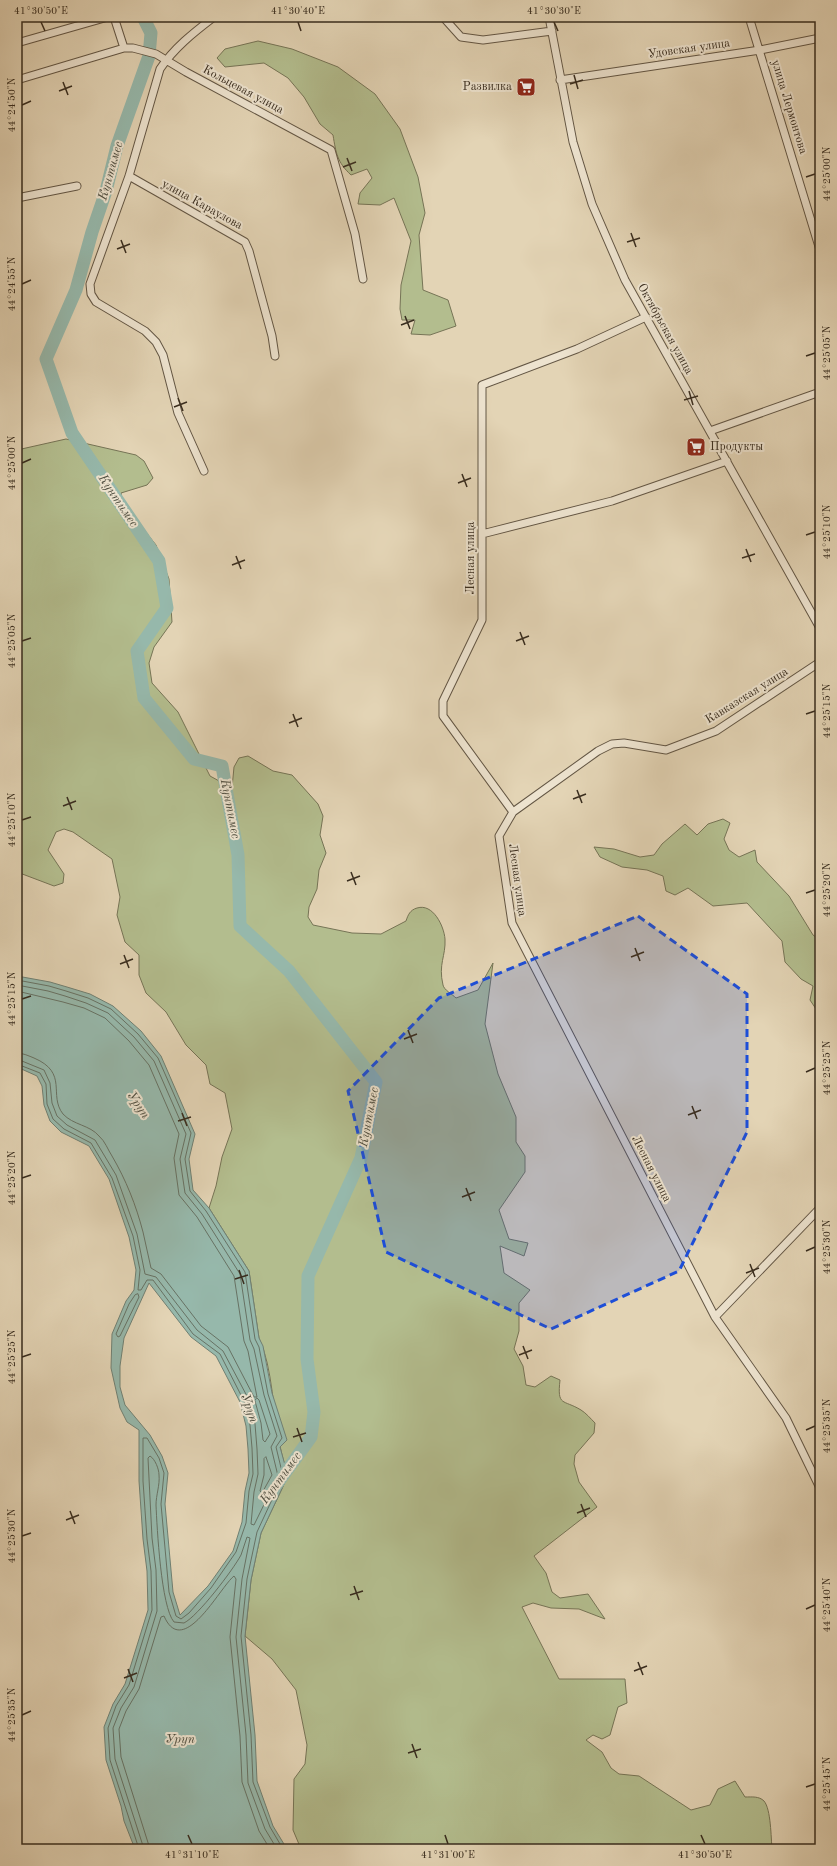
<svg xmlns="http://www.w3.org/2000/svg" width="837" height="1866" font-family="'Old Standard TT',serif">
<rect width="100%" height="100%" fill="#e3d4b5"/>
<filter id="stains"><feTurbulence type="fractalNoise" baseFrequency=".005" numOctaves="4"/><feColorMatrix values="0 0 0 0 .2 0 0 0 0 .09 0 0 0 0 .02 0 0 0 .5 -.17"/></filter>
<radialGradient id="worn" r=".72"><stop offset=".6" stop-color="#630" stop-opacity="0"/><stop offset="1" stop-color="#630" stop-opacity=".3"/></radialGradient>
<path fill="#b3bd8e" stroke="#767456" d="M 258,41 L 292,49 L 338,67 L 375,94 L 400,129 L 418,177 L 425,213 L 419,235 L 423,290 L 448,300 L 456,326 L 430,335 L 411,334 L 415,320 L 402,320 L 400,309 L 401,285 L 411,241 L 394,198 L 380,205 L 358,204 L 360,193 L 372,178 L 367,169 L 351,175 C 337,162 336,153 333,135 L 320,124 L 304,97 L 288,78 L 264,63 L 225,67 L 217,58 L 225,49 Z
M 66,439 L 136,455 L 144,461 L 153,478 L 147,485 L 121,493 L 123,503 L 156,545 L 169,579 L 172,622 L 154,647 L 149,663 L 152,683 L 178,712 L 210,776 L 232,788 L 234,767 L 239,758 L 248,756 L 273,771 L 292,775 L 318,804 L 323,816 L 320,835 L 326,853 L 319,870 L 317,889 L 309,907 L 308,917 L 313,925 L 352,933 L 381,934 L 406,921 C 408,915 410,910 417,908 C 433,903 444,926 445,939 C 446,956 438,964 443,985 C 444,990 452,994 456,998 L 478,990 L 493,963 L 485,1024 L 498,1074 L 516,1117 L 516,1142 L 525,1156 L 525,1172 L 499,1210 L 509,1239 L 528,1243 L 524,1256 L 500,1246 L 504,1273 L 530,1290 L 519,1303 L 519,1331 L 514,1349 L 523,1366 L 526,1385 L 535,1387 L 551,1376 L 560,1380 C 557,1407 563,1399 581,1410 C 586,1413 591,1419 595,1423 L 594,1433 L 575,1455 L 574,1464 L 579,1482 L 597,1507 L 534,1556 L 546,1573 L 552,1592 L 560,1598 L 588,1594 L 605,1619 L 579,1609 L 551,1608 L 533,1603 L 522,1607 L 559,1679 L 625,1679 L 627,1703 L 618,1707 L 610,1735 L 602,1739 L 593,1735 L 586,1740 L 602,1752 L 611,1768 L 619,1774 L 639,1776 L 691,1810 L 710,1805 L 718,1789 L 735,1781 L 745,1797 C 752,1797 759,1796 764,1801 C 771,1809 771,1838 772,1849 L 301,1849 L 293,1830 L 294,1779 L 305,1764 L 307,1745 L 296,1690 L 272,1659 L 245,1636 L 251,1580 L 261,1533 L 288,1476 C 285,1466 282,1456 280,1446 C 273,1414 273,1368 259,1338 L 249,1271 L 209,1208 L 216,1186 L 222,1157 L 232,1129 L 225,1093 L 210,1084 L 206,1065 L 186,1045 L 166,1012 L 146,993 L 139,975 L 139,955 L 125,942 L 117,915 L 120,897 L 112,859 L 73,832 L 64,829 L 56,832 L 48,850 L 64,874 L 63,883 L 54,886 L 17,872 L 17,450 Z
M 723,819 L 730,823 L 724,839 L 729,850 L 739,857 L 755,850 L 757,862 L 789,896 L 813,935 L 820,940 L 820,1015 L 810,1000 L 813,986 L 801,979 L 785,962 L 782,941 L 747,903 L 713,906 L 688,888 L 675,895 L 666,891 L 663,876 L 647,870 L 622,867 L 600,857 L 594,847 L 614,849 L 640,857 L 654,855 L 662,844 L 685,824 L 697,835 L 708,824 Z"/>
<path fill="#96b8ab" stroke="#708073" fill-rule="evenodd" d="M 17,976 L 50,982 L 67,987 L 90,994 L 113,1006 L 141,1031 L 161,1056 L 195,1134 L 189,1159 L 193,1190 L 209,1208 L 249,1271 L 259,1338 L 263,1346 L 272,1393 L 287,1440 L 280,1447 L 288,1476 L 261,1533 L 251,1580 L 245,1636 L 255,1735 L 257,1781 L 273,1826 L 287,1849 L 135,1849 L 124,1821 L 121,1806 L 106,1760 L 104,1727 L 113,1704 L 125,1684 L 148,1610 L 147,1571 L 143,1539 L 139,1481 L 139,1430 L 127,1422 L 120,1408 L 111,1368 L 112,1334 L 126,1301 L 134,1290 L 136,1270 L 129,1237 L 109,1179 L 89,1146 L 61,1132 L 50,1121 L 44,1105 L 42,1086 L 37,1076 L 17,1067 ZM 149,1283 L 191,1337 L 216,1356 L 240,1402 L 246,1426 L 248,1449 L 249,1473 L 245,1491 L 242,1522 L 233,1551 L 208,1586 L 180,1615 L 173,1592 L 165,1504 L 168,1473 L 162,1456 L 150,1435 L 125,1405 L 120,1387 L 120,1366 L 124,1338 Z"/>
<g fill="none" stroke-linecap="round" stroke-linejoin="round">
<path stroke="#677264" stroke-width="1" d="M 17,980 L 49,986 L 66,991 L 88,998 L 111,1009 L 138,1034 L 158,1058 L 191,1133 L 185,1159 L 190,1191 L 206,1211 L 245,1272 L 255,1339 L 259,1347 L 268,1394 L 282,1438 L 276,1447 L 283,1476 L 257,1532 L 247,1579 L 241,1636 L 251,1735 L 253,1782 L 270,1827 L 283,1849
M 17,985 L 48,991 L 65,996 L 86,1003 L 108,1013 L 134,1037 L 154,1061 L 186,1134 L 180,1159 L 185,1193 L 202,1214 L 240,1274 L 250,1340 L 254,1349 L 264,1395 L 277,1436 L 271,1447 L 278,1476 L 254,1525 L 251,1524 L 254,1492 L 258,1474 L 257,1449 L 255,1424 L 248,1398 L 223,1351 L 197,1330 L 156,1277 L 145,1274 L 137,1234 L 116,1175 L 95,1140 L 67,1125 L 57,1116 L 52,1103 L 50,1083 L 44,1070 L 17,1059
M 17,991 L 63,1002 L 84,1008 L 105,1018 L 129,1041 L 149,1065 L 179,1134 L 174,1158 L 179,1195 L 197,1217 L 234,1276 L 244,1341 L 248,1351 L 257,1397 L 254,1397 L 228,1347 L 201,1326 L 161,1274 L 151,1268 C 148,1256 146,1244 143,1232 C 136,1205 126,1180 112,1156 C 108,1150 105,1141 99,1136 C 90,1125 73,1125 63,1114 C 48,1095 69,1073 34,1058 C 29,1056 23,1053 17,1053
M 17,1064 L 40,1073 L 46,1084 L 47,1104 L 53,1119 L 64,1129 L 91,1143 L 112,1178 L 133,1236 L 140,1270 L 138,1290 L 141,1290 L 147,1280 L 153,1280 L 193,1334 L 220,1354 L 244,1401 L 250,1425 L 252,1448 L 253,1474 L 249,1491 L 246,1523 L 236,1552 L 211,1588 L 189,1613 L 181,1619 L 176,1616 L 169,1592 L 161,1504 L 164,1473 L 159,1458 L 147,1438 L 143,1438 L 143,1481 L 147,1539 L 151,1571 L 152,1610 L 129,1685 L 116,1706 L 108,1728 L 110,1760 L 139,1849
M 138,1294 L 139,1297 L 120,1336 L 118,1337 L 116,1334 L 129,1304 L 135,1295 Z
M 257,1398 L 259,1400 L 270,1434 L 265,1442 L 263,1440 L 261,1423 L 255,1401 Z
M 266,1457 L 272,1475 L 262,1493 L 260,1491 L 264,1475 L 264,1459 Z
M 144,1849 L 115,1759 L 113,1728 L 121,1708 L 134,1687 L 157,1611 L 156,1570 L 152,1538 L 148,1458 L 150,1456 C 155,1459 159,1469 159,1475 C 160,1485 156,1495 156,1505 C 157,1527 161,1607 174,1622 L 184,1623 C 198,1616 233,1570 241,1555 C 243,1549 245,1543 247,1537 L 250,1538 L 242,1579 L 236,1637 L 246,1735 L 248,1783 L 265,1829 L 277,1849
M 150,1849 L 121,1757 L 119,1729 L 126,1711 L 139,1689 L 161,1617 L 164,1616 C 183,1660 220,1587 234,1576 L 236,1579 L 230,1637 L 240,1736 L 242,1782 L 259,1831 L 270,1849"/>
<path stroke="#96b8ab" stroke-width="13" d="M 143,17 L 151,33 L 149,56 L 117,146 L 106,191 L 92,232 L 76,290 L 46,359 L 72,433 L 159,561 L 167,608 L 137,651 L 144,698 L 194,759 L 222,766 L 238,855 L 240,926 L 289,971 L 376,1082 L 361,1158 L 308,1276 L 307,1359 L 314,1412 L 311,1437 L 277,1484"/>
<defs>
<path id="minor" d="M 114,17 L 124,48
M 443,17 L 461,37 L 483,40 L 552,31
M 549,17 L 573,142 L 592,204 L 625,280 L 820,628
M 749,17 L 820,250
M 17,43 L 108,17
M 17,80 L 124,48 L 133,48 L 156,54 L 186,72 L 331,150 L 355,234 L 363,279
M 560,80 L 760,50 L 820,38
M 129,176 L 245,242 L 249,251 L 272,336 L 275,356
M 17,198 L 77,186
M 646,317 L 577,349 L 482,385 L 482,620 L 443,701 L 443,716 L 513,812 L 499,836 L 512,923 L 715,1317 L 786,1418 L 820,1488
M 710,431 L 820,392
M 204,471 L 178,413 L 163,355 L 156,342 L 145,331 L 96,302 L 91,294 L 90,284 L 129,176 L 160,69 C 174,48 193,33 214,17
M 482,534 L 612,501 L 727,461
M 513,812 L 598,751 L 612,744 L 624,743 L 666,750 L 716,731 L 820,662
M 715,1317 L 820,1208"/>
</defs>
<use href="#minor" stroke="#635644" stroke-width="9"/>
<use href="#minor" stroke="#ede3cf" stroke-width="7"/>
</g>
<path fill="#1d4ed8" fill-opacity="0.2" stroke="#1d4ed8" stroke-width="3" stroke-dasharray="8 5" stroke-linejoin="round" d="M 638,916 L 747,994 L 747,1132 L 679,1271 L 551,1329 L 386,1252 L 348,1091 L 439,998 Z"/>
<path fill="none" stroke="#382c1e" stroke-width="1.5" d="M 41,22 L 45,31M 298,22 L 301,31M 554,22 L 558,31M 574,75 L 578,89M 63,82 L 68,95M 570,84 L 583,80M 59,91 L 72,86M 22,105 L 31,101M 347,158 L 352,171M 343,167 L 356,162M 806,177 L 815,174M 631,233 L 636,247M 121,240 L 126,253M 627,242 L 640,238M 117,249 L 130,244M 22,284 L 31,280M 405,316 L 410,329M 401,325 L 414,320M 806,356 L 815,353M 689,391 L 693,405M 178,398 L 183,411M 684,400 L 698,396M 174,407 L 187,402M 22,463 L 31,459M 462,474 L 467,487M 458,483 L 471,478M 806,535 L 815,532M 746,549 L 751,562M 236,556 L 241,569M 742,558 L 755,554M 232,565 L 245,560M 520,632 L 525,645M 22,641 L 31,638M 516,641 L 529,636M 293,714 L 298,727M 806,714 L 815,711M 289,723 L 302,718M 577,790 L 582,803M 67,797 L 72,810M 573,799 L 586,794M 63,806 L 76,801M 22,820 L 31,817M 351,872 L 356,885M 347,881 L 360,876M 806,893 L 815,890M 635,948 L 640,961M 124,955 L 129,968M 631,957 L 644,952M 120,964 L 133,959M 22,999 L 31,996M 408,1030 L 413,1043M 404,1039 L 417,1034M 806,1072 L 815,1068M 692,1106 L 697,1119M 182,1113 L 187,1126M 688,1115 L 701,1110M 178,1121 L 191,1117M 22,1178 L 31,1175M 466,1188 L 471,1201M 462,1197 L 475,1192M 806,1251 L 815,1247M 750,1264 L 755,1277M 239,1270 L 244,1284M 746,1273 L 759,1268M 235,1279 L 248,1275M 523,1346 L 528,1359M 519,1355 L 532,1350M 22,1357 L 31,1354M 297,1428 L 302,1442M 806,1430 L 815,1426M 293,1437 L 306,1433M 581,1504 L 586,1517M 70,1511 L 75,1524M 577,1513 L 590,1508M 66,1520 L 79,1515M 22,1536 L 31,1533M 354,1586 L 359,1600M 350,1595 L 363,1591M 806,1609 L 815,1605M 638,1662 L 643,1675M 128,1669 L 133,1682M 634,1671 L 647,1666M 124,1678 L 137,1673M 22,1715 L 31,1711M 412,1744 L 417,1758M 408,1753 L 421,1749M 806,1787 L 815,1784M 188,1835 L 192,1844M 445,1835 L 448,1844M 701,1835 L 705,1844"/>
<defs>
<symbol id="supermarket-square" viewBox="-11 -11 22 22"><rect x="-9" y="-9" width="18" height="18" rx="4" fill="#8f2418" stroke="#ede3cf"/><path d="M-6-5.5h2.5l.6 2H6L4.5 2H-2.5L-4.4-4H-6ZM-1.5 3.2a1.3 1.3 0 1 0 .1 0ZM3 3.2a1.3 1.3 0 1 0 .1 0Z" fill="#fff"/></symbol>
</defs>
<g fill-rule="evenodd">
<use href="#supermarket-square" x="515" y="76" width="22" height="22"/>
<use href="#supermarket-square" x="685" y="436" width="22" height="22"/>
</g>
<g text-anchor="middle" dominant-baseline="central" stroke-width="4" stroke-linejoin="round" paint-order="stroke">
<g font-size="12" fill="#382c1e" stroke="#ede3cf">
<text transform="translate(689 49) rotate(-8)">Удовская улица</text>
<text transform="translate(243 90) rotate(28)">Кольцевая улица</text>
<text transform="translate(789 107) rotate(73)">улица Лермонтова</text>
<text transform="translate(202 205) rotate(29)">улица Караулова</text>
<text transform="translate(665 329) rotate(61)">Октябрьская улица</text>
<text transform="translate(471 558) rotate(-90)">Лесная улица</text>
<text transform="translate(747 696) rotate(-32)">Кавказская улица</text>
<text transform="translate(517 880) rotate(82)">Лесная улица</text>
<text transform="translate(651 1169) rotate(63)">Лесная улица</text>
</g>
<g font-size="12" fill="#382c1e" stroke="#ede3cf" text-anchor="end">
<text x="512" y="87">Развилка</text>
<text x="710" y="447" text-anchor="start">Продукты</text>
</g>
<g font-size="13" font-style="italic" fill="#504f41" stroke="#ede3cf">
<text transform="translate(111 171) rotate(-74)">Кунтимес</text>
<text transform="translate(118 501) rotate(56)">Кунтимес</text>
<text transform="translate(230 809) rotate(79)">Кунтимес</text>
<text transform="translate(138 1105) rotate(56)">Уруп</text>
<text transform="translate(369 1117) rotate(-79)">Кунтимес</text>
<text transform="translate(249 1408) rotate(71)">Уруп</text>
<text transform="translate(281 1478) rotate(-54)">Кунтимес</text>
<text x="180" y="1739">Уруп</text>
</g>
</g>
<rect width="837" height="1866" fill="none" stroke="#e3d4b5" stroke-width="44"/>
<rect x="22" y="22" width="793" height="1822" fill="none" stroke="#382c1e" stroke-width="1.5"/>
<g font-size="10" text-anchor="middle" fill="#382c1e">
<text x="41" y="14">41°30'50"E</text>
<text x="298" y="14">41°30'40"E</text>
<text x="554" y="14">41°30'30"E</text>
<text transform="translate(11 105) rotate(-90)" y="4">44°24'50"N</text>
<text transform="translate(826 174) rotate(-90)" y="4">44°25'00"N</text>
<text transform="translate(11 284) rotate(-90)" y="4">44°24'55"N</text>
<text transform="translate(826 353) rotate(-90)" y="4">44°25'05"N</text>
<text transform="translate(11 463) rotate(-90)" y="4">44°25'00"N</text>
<text transform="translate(826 532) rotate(-90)" y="4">44°25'10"N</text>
<text transform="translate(11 641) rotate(-90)" y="4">44°25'05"N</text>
<text transform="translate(826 711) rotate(-90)" y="4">44°25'15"N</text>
<text transform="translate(11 820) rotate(-90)" y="4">44°25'10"N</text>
<text transform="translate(826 890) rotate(-90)" y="4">44°25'20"N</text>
<text transform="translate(11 999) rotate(-90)" y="4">44°25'15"N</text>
<text transform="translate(826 1068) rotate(-90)" y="4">44°25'25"N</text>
<text transform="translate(11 1178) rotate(-90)" y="4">44°25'20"N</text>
<text transform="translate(826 1247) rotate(-90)" y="4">44°25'30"N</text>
<text transform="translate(11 1357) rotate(-90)" y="4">44°25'25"N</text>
<text transform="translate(826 1426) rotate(-90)" y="4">44°25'35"N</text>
<text transform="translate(11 1536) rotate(-90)" y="4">44°25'30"N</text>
<text transform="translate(826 1605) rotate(-90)" y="4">44°25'40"N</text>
<text transform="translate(11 1715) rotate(-90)" y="4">44°25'35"N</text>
<text transform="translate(826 1784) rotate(-90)" y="4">44°25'45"N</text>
<text x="192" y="1858">41°31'10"E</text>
<text x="448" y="1858">41°31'00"E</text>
<text x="705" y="1858">41°30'50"E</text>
</g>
<rect width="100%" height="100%" filter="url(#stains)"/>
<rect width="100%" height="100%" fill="url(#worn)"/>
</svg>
